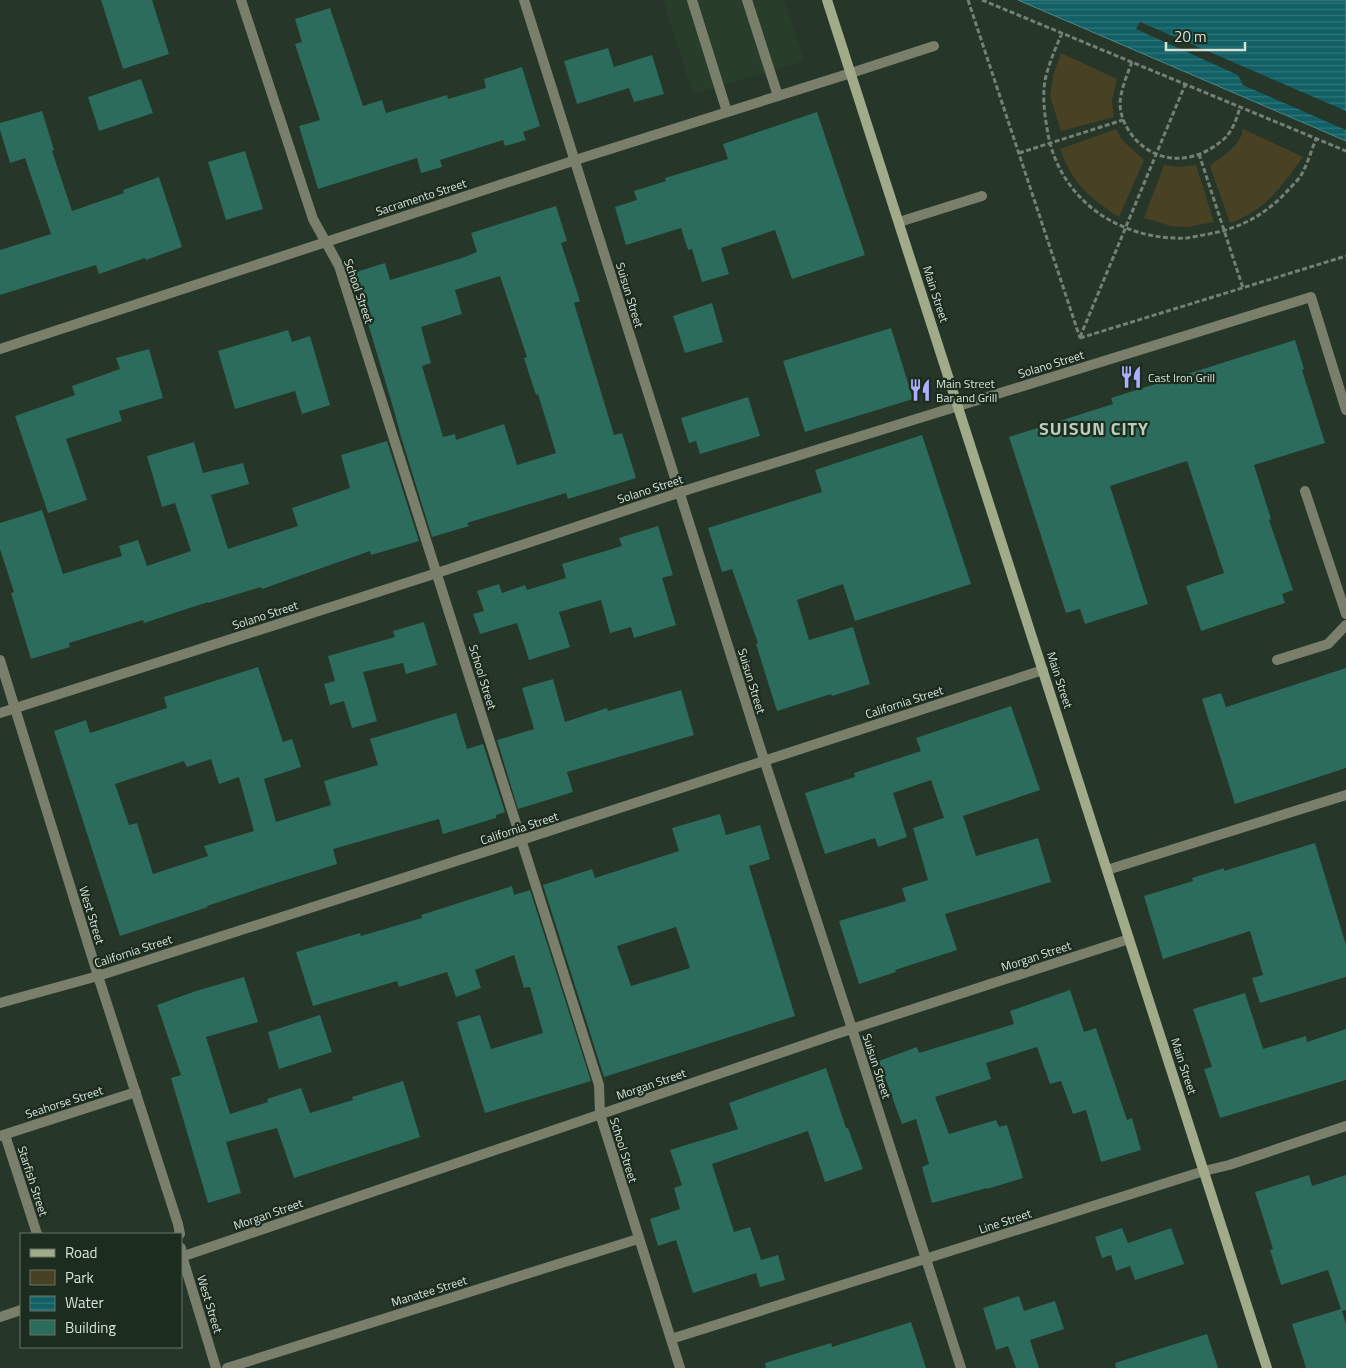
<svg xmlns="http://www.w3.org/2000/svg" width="1346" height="1368" font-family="'Titillium Web',sans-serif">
<defs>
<pattern id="water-rules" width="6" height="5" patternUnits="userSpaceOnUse" patternTransform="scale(1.25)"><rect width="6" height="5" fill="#116065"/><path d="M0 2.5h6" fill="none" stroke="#33767a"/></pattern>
</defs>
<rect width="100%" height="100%" fill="#263628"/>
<path fill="#283e2b" d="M 663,0 L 784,0 L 804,61 L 693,94 Z"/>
<path fill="#494123" d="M 1061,53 L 1117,79 L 1112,100 L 1114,117 L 1061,131 L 1050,96 L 1053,76 Z
M 1116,129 L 1122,140 L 1144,160 L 1119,217 C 1088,196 1073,185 1060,149 Z
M 1243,129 L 1303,157 C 1281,186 1266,211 1230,223 L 1210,166 C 1222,156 1241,146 1243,129 Z
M 1164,165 L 1178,167 L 1196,165 L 1214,222 L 1188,227 L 1171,226 L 1144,218 Z"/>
<path fill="url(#water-rules)" stroke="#4c8788" d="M 1018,0 L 1346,0 L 1346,141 Z"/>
<path fill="#263628" d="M 1140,22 L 1346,111 L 1346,130 L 1243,85 L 1238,75 L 1136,29 Z"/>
<path fill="#2b6c5d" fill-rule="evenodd" d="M 101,0 L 152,0 L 169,54 L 123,69 Z
M 330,8 L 363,106 L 382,100 L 386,113 L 447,95 L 448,99 L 486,88 L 484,79 L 522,67 L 540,126 L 523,132 L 526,140 L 505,146 L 503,140 L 440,160 L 442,167 L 421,173 L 417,158 L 318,189 L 299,126 L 320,120 L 295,44 L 302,42 L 295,19 Z
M 608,48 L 614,67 L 652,55 L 664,94 L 634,102 L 629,88 L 577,104 L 564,61 Z
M 141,79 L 153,113 L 99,131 L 88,97 Z
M 42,111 L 54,150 L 52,151 L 72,211 L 124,193 L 123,190 L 159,177 L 182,247 L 146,260 L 145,258 L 99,274 L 96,265 L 0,295 L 0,250 L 51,234 L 25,158 L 10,163 L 0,130 L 0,123 Z
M 817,112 L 865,255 L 792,279 L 775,230 L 721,248 L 729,274 L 702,282 L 692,249 L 688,250 L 681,228 L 626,245 L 615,207 L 637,200 L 634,191 L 666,181 L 665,178 L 728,159 L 723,144 Z
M 245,151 L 263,209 L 226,220 L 208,162 Z
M 556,206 L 567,241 L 561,243 L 580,301 L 574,303 L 614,435 L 622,433 L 636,478 L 568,499 L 566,493 L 467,523 L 469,526 L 432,537 L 401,437 L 395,414 L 353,273 L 385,263 L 390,280 L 462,258 L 477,252 L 471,233 ZM 500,276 L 527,357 L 524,358 L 536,395 L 538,394 L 556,453 L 517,465 L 504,424 L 456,440 L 455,434 L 443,437 L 422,366 L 431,363 L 421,327 L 462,314 L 455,290 Z
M 712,303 L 723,342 L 685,353 L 673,316 Z
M 891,328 L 913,399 L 805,432 L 783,361 Z
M 288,330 L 292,342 L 310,336 L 330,405 L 302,414 L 295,391 L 235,409 L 218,351 Z
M 1295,340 L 1304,369 L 1302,370 L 1325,443 L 1254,465 L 1271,519 L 1269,520 L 1293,590 L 1282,594 L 1285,603 L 1201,631 L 1186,586 L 1224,573 L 1187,461 L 1110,486 L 1148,604 L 1085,624 L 1080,609 L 1066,613 L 1009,437 L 1113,404 L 1111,398 Z
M 149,349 L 163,398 L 119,411 L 122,421 L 66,439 L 87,500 L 48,513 L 15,416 L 75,395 L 72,386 L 120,369 L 116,358 Z
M 748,397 L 760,436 L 700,454 L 696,441 L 689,443 L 681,418 Z
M 922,435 L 971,584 L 855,621 L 843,584 L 797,600 L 809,640 L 853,627 L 870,684 L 832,696 L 831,694 L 777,711 L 756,644 L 758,643 L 732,569 L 722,572 L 708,528 L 822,492 L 815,470 Z
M 387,441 L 419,541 L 371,555 L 370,551 L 262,589 L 261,587 L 208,603 L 208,602 L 144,623 L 143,620 L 69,643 L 70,647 L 31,659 L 11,593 L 14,592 L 0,549 L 0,523 L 42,510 L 63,574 L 122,556 L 119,546 L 138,540 L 147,566 L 191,551 L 175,503 L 162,507 L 147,456 L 194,442 L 203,473 L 243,463 L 249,484 L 211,495 L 228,549 L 298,526 L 292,508 L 350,488 L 341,455 Z
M 658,526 L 673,575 L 662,578 L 676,625 L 634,638 L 631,627 L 610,633 L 601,600 L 559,612 L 570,647 L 529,660 L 517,623 L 480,634 L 473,614 L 484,611 L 477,591 L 499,584 L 502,593 L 525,585 L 527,590 L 566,578 L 562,564 L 622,546 L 619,538 Z
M 424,622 L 437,665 L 406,674 L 403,663 L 363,672 L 377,721 L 352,728 L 344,701 L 330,705 L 324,684 L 335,681 L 328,656 L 395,637 L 393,631 Z
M 258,667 L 283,742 L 292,739 L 301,767 L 264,779 L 276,822 L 331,805 L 324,781 L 378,765 L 370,739 L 456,713 L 467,749 L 483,744 L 505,812 L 496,815 L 496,818 L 443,834 L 439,819 L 333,849 L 337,864 L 273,884 L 207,906 L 208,907 L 120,936 L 54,731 L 86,720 L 90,733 L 167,708 L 164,697 ZM 211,759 L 219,784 L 239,777 L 254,831 L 204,846 L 208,856 L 153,874 L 137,823 L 129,825 L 115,784 L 184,761 L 187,767 Z
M 1346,668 L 1346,768 L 1235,804 L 1202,699 L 1221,693 L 1226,707 Z
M 553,679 L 565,722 L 607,708 L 608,711 L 681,690 L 694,735 L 567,772 L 573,792 L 518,809 L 497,740 L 534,729 L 522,688 Z
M 1011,706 L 1040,790 L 963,816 L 976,856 L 1038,838 L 1051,882 L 945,914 L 957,950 L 895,970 L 896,972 L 859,984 L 839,921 L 906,901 L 902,888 L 928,880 L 913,828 L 944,818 L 931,780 L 893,793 L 907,837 L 878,847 L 875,838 L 825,854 L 805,793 L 855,777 L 854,773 L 921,751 L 916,738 Z
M 720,814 L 726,835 L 760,825 L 770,859 L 749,866 L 795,1016 L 604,1077 L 543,885 L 592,869 L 595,878 L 679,851 L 672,828 ZM 676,927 L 690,968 L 631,986 L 617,946 Z
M 1315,843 L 1346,945 L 1346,977 L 1260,1003 L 1252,978 L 1263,975 L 1250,931 L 1163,959 L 1144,896 L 1193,881 L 1192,878 L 1224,868 L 1224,871 Z
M 512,886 L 514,895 L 530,890 L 591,1081 L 485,1113 L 457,1022 L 480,1015 L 491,1049 L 543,1033 L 530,987 L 524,988 L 514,955 L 475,970 L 481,988 L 456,997 L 447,972 L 399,987 L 397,981 L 313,1006 L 296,952 L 360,933 L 361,936 L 422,918 L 421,915 Z
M 244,977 L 258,1022 L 206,1037 L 230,1114 L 268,1102 L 267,1099 L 301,1088 L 310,1113 L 353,1100 L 352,1097 L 403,1081 L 420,1137 L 294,1178 L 277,1128 L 226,1142 L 241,1193 L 208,1203 L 171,1078 L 181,1075 L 157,1005 L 196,991 Z
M 1070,990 L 1084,1032 L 1096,1028 L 1127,1120 L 1132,1118 L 1141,1150 L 1101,1162 L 1086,1110 L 1073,1114 L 1061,1081 L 1050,1084 L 1037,1047 L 986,1063 L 991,1079 L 935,1097 L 949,1134 L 996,1120 L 999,1127 L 1007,1125 L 1023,1178 L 987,1189 L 987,1188 L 932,1203 L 922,1167 L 929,1164 L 916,1119 L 902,1124 L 879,1061 L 917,1047 L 919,1053 L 1014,1024 L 1010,1011 Z
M 1245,993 L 1263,1049 L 1306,1036 L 1307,1042 L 1346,1029 L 1346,1080 L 1220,1118 L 1204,1069 L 1212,1067 L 1193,1009 Z
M 320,1015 L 332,1052 L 279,1069 L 268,1032 Z
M 826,1068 L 846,1128 L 848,1128 L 863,1169 L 825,1182 L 808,1131 L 712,1164 L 734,1232 L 750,1227 L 761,1260 L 778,1255 L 785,1280 L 760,1287 L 756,1273 L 693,1293 L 676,1240 L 658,1246 L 650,1219 L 680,1209 L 674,1188 L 682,1185 L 670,1150 L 738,1129 L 729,1103 Z
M 1309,1175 L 1312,1186 L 1346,1175 L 1346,1310 L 1342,1311 L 1346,1324 L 1346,1368 L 1306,1368 L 1292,1324 L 1341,1309 L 1328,1270 L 1281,1285 L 1270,1250 L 1273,1249 L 1255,1192 Z
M 1122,1228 L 1128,1243 L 1171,1228 L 1184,1264 L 1135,1280 L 1130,1266 L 1116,1271 L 1111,1255 L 1102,1258 L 1095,1237 Z
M 1019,1296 L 1024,1311 L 1055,1301 L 1064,1329 L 1030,1340 L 1039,1368 L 1016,1368 L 1008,1346 L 996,1350 L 983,1308 Z
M 911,1322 L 926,1368 L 766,1368 L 765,1363 L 831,1343 L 832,1347 Z
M 1207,1334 L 1218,1368 L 1116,1368 L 1115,1363 Z"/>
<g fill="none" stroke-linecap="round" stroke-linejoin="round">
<path stroke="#738175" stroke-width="3" stroke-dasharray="5 2.5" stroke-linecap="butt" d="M 968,0 L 1080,338
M 982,0 L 1346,151
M 1062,33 C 1056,47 1050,61 1046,76 C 1042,92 1044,111 1047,128 C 1057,198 1118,241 1187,238 C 1194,237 1202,235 1209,234 C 1242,228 1268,213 1290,188 C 1293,185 1297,181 1300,177 C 1307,166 1311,151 1316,139
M 1132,62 C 1127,75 1121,89 1120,103 C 1120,117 1127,130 1136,140 C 1162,167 1199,162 1225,138 C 1233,130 1237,118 1240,107
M 1019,153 L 1123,120
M 1199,154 L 1243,288
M 1080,337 L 1185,85
M 1080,338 L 1346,256"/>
<path stroke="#797f6b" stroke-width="10" d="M 692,0 L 727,112
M 747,0 L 778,96
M 851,73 L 934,46
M 899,222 L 982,196
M 1305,491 L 1346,614
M 1277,660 L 1328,644 L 1346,625"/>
<path stroke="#797f6b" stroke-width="10" d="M 241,0 L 313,219 L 339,266 L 599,1085 L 600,1114 L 680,1368
M 524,0 L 758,741 L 857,1044 L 961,1368
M 0,349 L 588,156 L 851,73
M 0,660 L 98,976 L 178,1224 L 180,1234
M 0,713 L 437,573 L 693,488 L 1311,297 L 1346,410
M 1107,870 L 1346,795
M 0,1003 L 98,976 L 509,844 L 1043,670
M 5,1135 L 37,1234
M 0,1136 L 136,1092
M 181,1248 L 182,1256 L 216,1368
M 181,1257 L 833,1035 L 1129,939
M 0,1317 L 21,1310
M 671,1339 L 1204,1171 L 1229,1165 L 1346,1126
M 227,1368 L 638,1239"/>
<path stroke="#a1ab8a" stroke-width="10" d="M 827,0 L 1267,1368"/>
</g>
<defs>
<symbol id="restaurant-bare" viewBox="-9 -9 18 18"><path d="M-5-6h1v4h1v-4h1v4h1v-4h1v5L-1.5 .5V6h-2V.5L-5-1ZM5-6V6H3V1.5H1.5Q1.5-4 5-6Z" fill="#acaffb" stroke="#1c2c1f" stroke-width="2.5" paint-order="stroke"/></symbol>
</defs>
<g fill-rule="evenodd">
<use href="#restaurant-bare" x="1115" y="361" width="32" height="32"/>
<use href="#restaurant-bare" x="904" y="374" width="32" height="32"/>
</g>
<g text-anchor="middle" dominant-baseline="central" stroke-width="4.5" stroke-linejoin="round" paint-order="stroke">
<g font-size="12" fill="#d7e1d8" stroke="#1c2c1f">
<text transform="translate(421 197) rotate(-18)">Sacramento Street</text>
<text transform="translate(359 291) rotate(71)">School Street</text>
<text transform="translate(936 294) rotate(72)">Main Street</text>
<text transform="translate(630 295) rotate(73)">Suisun Street</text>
<text transform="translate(1051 364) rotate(-17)">Solano Street</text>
<text transform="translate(650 489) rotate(-18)">Solano Street</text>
<text transform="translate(265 615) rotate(-18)">Solano Street</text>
<text transform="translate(483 677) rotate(73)">School Street</text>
<text transform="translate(1060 680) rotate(72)">Main Street</text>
<text transform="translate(752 681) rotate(73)">Suisun Street</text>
<text transform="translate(904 702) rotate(-18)">California Street</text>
<text transform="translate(519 828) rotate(-18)">California Street</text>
<text transform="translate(92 915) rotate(73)">West Street</text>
<text transform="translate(133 951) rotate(-18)">California Street</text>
<text transform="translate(1036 956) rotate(-18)">Morgan Street</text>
<text transform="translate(877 1066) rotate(72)">Suisun Street</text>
<text transform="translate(1184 1066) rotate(72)">Main Street</text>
<text transform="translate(651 1084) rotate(-19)">Morgan Street</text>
<text transform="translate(64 1102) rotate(-18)">Seahorse Street</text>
<text transform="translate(624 1150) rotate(73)">School Street</text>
<text transform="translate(33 1181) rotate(72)">Starfish Street</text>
<text transform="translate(268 1214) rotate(-19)">Morgan Street</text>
<text transform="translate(1005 1221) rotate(-18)">Line Street</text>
<text transform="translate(429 1291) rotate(-17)">Manatee Street</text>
<text transform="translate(210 1304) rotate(73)">West Street</text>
</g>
<g font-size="12" fill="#d7e1d8" stroke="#1c2c1f" text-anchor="start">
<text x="1148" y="377">Cast Iron Grill</text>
<text x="936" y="383">Main Street<tspan x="936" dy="14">Bar and Grill</tspan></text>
</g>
<g font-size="18" font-weight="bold" letter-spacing="1" fill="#bacebc" stroke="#1c2c1f">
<text x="1094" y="428">SUISUN CITY</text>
</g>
</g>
<rect x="20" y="1233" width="162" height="115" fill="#1c2c1f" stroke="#677469"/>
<rect x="30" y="1249" width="25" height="8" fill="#a1ab8a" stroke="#677469"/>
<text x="65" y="1258" font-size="15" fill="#d7e1d8">Road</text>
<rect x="30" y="1270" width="25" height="15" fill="#494123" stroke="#677469"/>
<text x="65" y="1283" font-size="15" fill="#d7e1d8">Park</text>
<rect x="30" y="1296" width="25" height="15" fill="url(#water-rules)" stroke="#677469"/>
<text x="65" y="1308" font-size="15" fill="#d7e1d8">Water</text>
<rect x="30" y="1320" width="25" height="15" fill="#2b6c5d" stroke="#677469"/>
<text x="65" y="1333" font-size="15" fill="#d7e1d8">Building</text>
<path d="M1166 42v8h79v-8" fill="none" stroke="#d7e1d8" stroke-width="2.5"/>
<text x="1174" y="42" font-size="15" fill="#d7e1d8" stroke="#1c2c1f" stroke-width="4" paint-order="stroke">20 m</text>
</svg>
